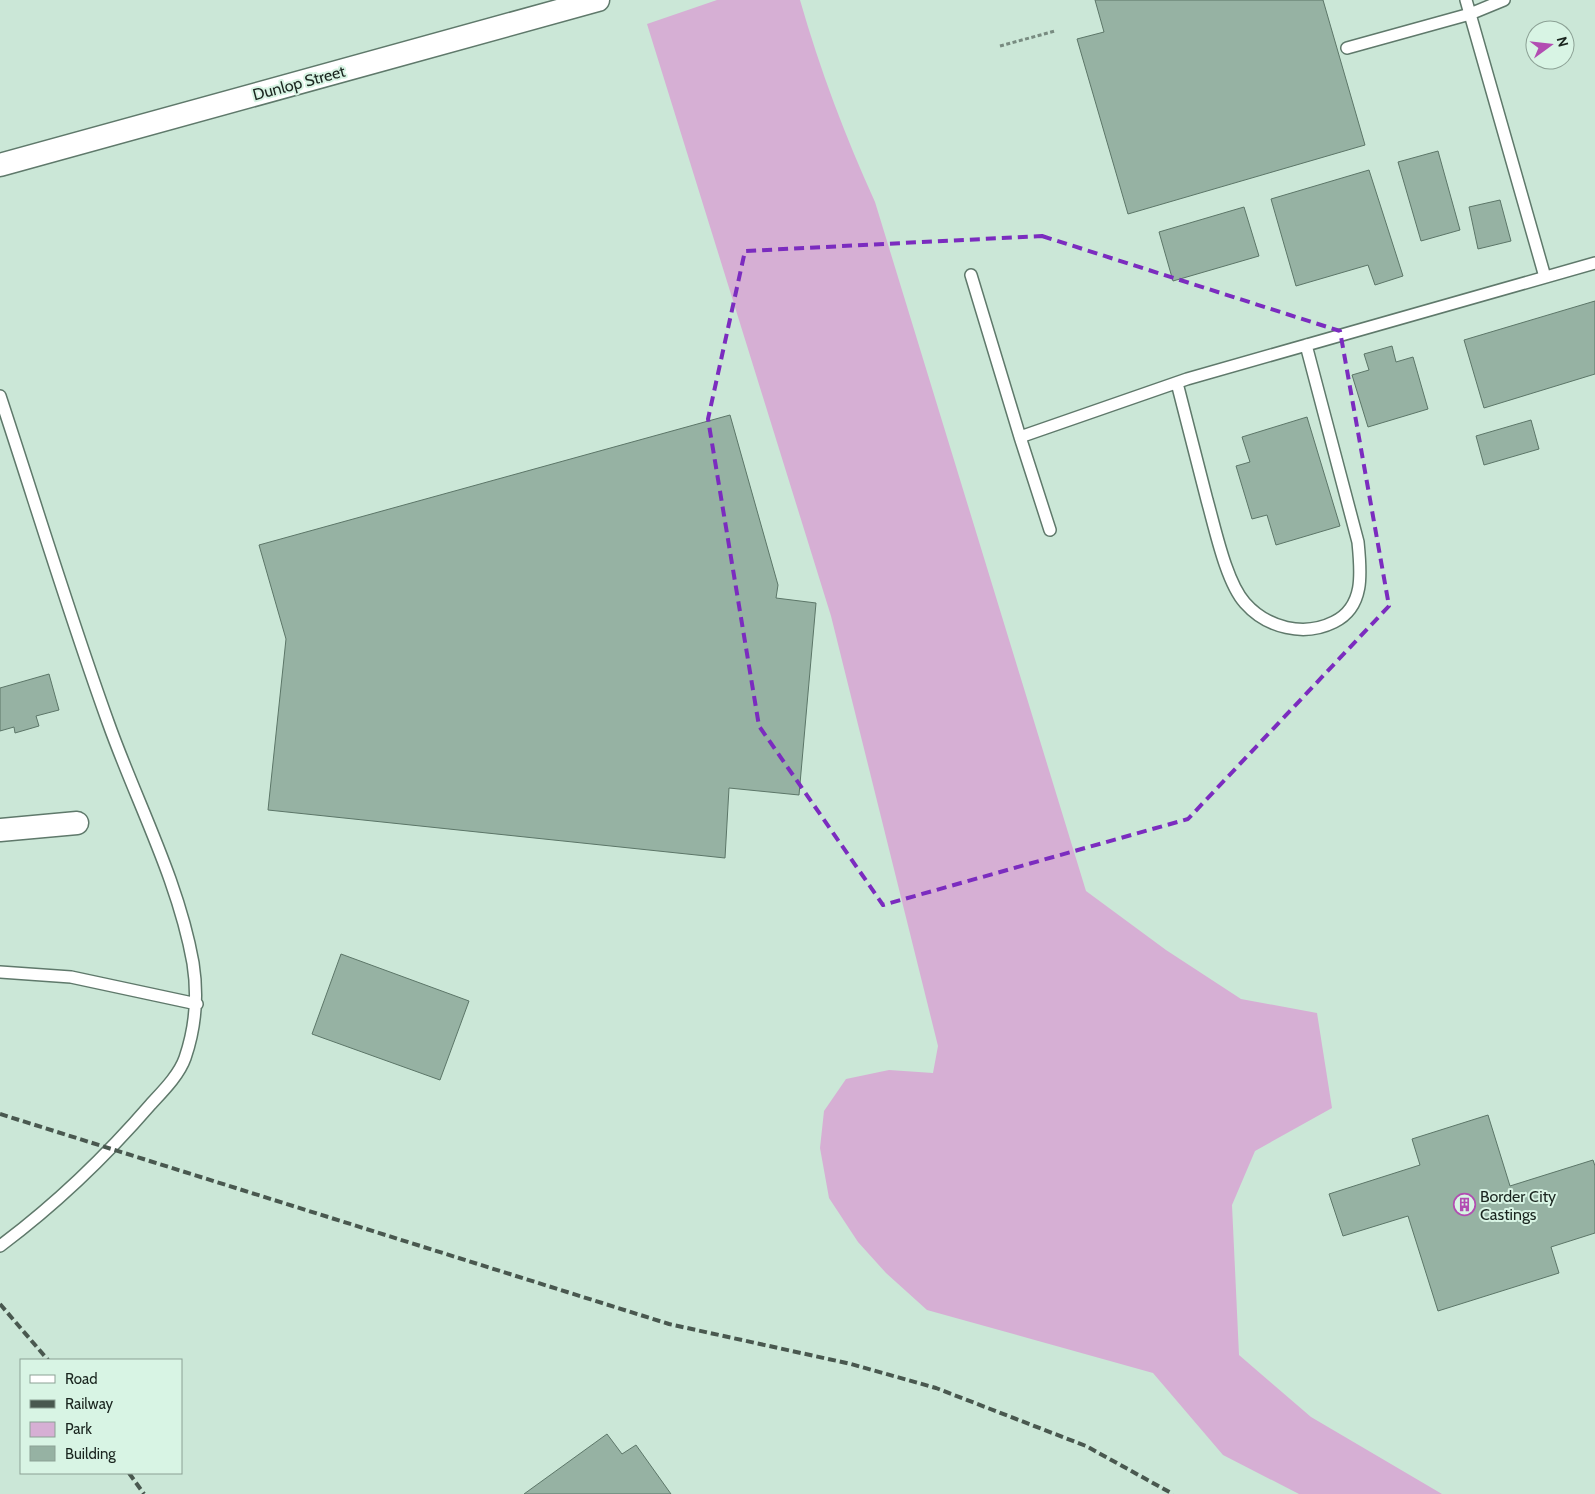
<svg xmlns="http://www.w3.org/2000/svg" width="1595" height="1494" font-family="Cabin,sans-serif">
<rect width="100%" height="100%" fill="#cbe7d7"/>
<path fill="#d6afd4" d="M 717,0 L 800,0 C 820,70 845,136 875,202 L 1086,891 L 1166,950 L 1241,999 L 1317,1013 L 1332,1108 L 1255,1151 L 1232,1205 L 1239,1355 L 1311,1417 L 1442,1494 L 1299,1494 L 1223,1455 L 1153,1373 L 927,1310 L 886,1273 L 858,1242 L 829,1198 L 820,1148 L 824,1111 L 846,1079 L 889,1070 L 933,1073 L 938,1046 L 831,616 L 647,24 Z"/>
<path fill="#96b2a3" stroke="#5c7668" d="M 1095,0 L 1323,0 L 1365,145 L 1128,214 L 1077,39 L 1104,32 Z
M 1438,151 L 1460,230 L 1421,241 L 1398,162 Z
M 1369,170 L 1403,276 L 1375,285 L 1368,265 L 1296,286 L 1271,199 Z
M 1500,200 L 1511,241 L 1478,249 L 1469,207 Z
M 1244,207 L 1259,256 L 1173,281 L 1159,232 Z
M 1595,301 L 1595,374 L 1484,408 L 1464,340 Z
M 1392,346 L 1396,362 L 1413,357 L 1428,409 L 1368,427 L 1352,375 L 1369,370 L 1364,354 Z
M 730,415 L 778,585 L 776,598 L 816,603 L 799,795 L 729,788 L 725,858 L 268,810 L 286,639 L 259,545 Z
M 1307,417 L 1340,526 L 1276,545 L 1267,515 L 1252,519 L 1236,466 L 1250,462 L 1242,437 Z
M 1531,420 L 1539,449 L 1484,465 L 1476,436 Z
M 49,674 L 59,710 L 36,716 L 39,726 L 15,733 L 14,727 L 0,731 L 0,688 Z
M 341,954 L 469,1001 L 440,1080 L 312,1034 Z
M 1488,1115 L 1510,1186 L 1593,1160 L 1595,1166 L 1595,1233 L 1551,1247 L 1559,1273 L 1438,1311 L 1408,1216 L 1343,1236 L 1329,1194 L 1420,1165 L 1412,1139 Z
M 607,1434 L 622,1454 L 636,1445 L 671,1494 L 524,1494 Z"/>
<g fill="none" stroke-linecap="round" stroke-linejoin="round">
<defs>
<path id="lane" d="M 1466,0 L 1545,277
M 1347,48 L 1470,14 L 1504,0
M 971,275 L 1020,437 L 1187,379 L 1595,263
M 1177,383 C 1187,422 1197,461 1207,500 C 1215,528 1226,582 1245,603 C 1267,628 1304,637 1334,622 C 1365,607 1361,572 1358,542 L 1306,345
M 0,396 C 36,505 69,614 108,722 C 136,801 178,879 193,963 C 198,995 196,1026 185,1058 C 179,1075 163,1091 151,1104 C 106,1156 55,1205 0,1246
M 1020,437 L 1050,530
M 0,972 L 71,977 L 197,1004"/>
<path id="street" d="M 0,165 L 598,0
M 0,830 L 77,823"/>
</defs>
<use href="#lane" stroke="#5f796b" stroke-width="14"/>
<use href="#street" stroke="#5f796b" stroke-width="25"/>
<path stroke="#788b80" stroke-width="3" stroke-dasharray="4 2.5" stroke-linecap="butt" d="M 1000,46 L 1055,31"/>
<use href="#lane" stroke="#fff" stroke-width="11"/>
<use href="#street" stroke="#fff" stroke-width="22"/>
<path stroke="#49584f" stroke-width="4" stroke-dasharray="8 4" stroke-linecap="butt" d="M 0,1114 L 669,1324 L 851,1364 L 936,1388 L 1086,1446 L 1173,1494
M 0,1304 L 48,1360
M 129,1473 L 144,1494"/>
</g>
<path fill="none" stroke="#7b2cbf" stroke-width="4" stroke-dasharray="10 6" stroke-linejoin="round" d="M 1042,236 L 1340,331 L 1389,606 L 1188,819 L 883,905 L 759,726 L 708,419 L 745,251 Z"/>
<defs>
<symbol id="building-ring" viewBox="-11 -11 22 22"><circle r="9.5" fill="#d8f4e4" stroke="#b24db2" stroke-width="1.5"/><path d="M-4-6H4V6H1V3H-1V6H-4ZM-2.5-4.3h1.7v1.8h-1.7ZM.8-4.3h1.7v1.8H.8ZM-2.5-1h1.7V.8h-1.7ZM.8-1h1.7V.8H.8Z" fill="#b24db2"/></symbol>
</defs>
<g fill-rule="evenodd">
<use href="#building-ring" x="1452" y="1192" width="25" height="25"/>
</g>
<g text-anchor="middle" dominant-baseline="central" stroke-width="4" stroke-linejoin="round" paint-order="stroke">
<g font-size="16" fill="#1a251f" stroke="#d8f4e4">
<text transform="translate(299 83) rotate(-15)">Dunlop Street</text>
</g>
<g font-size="16" fill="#1a251f" stroke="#d8f4e4" text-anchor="start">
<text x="1480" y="1196">Border City<tspan x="1480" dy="18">Castings</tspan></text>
</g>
</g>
<rect x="20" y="1359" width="162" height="115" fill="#d8f4e4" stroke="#8ca195"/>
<rect x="30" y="1375" width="25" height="8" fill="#ffffff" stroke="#8ca195"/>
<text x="65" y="1384" font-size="15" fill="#1a251f">Road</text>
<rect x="30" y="1400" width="25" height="8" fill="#49584f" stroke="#8ca195"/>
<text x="65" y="1409" font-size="15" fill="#1a251f">Railway</text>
<rect x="30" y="1422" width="25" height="15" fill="#d6afd4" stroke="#8ca195"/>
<text x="65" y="1434" font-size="15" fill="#1a251f">Park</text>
<rect x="30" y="1446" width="25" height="15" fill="#96b2a3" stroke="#8ca195"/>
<text x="65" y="1459" font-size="15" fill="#1a251f">Building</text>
<g transform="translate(1550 45) rotate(75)"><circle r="24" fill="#d8f4e4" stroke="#8ca195"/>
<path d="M0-4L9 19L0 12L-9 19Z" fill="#b24db2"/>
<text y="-8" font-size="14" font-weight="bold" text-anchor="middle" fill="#1a251f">N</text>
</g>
</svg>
